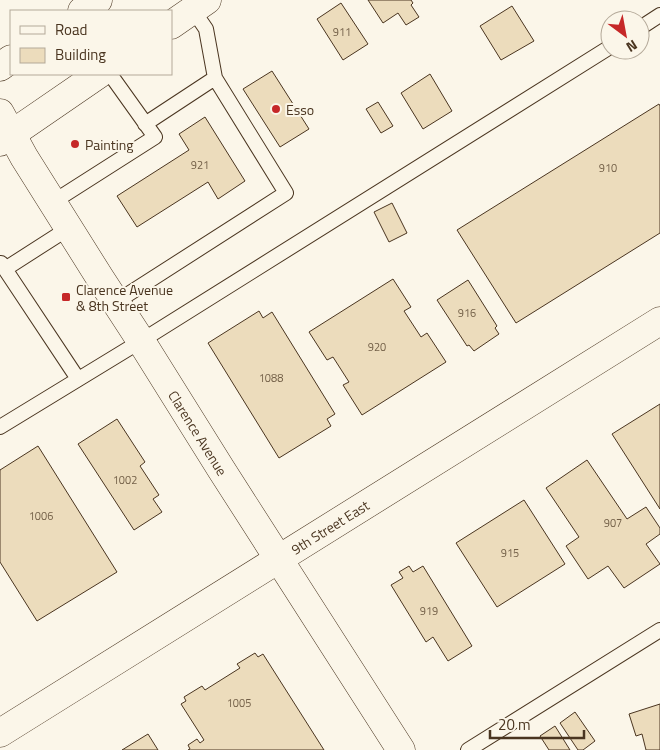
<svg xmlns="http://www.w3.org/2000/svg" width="660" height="750" font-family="'Titillium Web',sans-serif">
<rect width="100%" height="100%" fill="#fbf6e9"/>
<path fill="#ecdcbc" stroke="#4a3520" d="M 368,0 L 411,0 L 413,3 L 411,5 L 419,17 L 406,25 L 398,13 L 383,23 Z
M 341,3 L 368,44 L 343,60 L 317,19 Z
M 512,6 L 534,41 L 501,60 L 480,26 Z
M 272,71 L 309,129 L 280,147 L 243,89 Z
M 430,74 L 452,111 L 423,129 L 401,93 Z
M 378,102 L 393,126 L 381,133 L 366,109 Z
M 659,104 L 660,106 L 660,233 L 516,323 L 457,230 Z
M 205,117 L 245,181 L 218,199 L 208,182 L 137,227 L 117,196 L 189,150 L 179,134 Z
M 392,203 L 407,233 L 389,242 L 374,212 Z
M 393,279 L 411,307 L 404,311 L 421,337 L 427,333 L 446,362 L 362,415 L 343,385 L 349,382 L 333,357 L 327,360 L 309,332 Z
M 468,280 L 497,326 L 495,328 L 499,334 L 474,351 L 469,345 L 467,346 L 437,300 Z
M 259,311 L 263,318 L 272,312 L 335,414 L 327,419 L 331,426 L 279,458 L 208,343 Z
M 660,404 L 660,509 L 612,434 Z
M 117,419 L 145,462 L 140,466 L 159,495 L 153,499 L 162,512 L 134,530 L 78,444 Z
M 38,446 L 117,572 L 37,621 L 0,562 L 0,470 Z
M 587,460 L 627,519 L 646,507 L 660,528 L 660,534 L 646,544 L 660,564 L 624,588 L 608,566 L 588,579 L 566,546 L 579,537 L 546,488 Z
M 524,500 L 565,564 L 497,607 L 456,543 Z
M 409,566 L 413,572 L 423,566 L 472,646 L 448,661 L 433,637 L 426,642 L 391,585 L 403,578 L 399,572 Z
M 255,653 L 258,657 L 263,654 L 324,750 L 188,750 L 190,749 L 188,745 L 197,739 L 200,743 L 204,740 L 181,704 L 186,701 L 184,697 L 202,686 L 205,690 L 240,668 L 237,664 Z
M 660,704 L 660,750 L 646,750 L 642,734 L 636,736 L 629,714 Z
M 575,712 L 595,741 L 583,750 L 578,750 L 560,723 Z
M 555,726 L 570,750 L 549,750 L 540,736 Z
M 148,734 L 158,750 L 122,750 Z"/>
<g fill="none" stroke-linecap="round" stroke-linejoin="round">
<defs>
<path id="service" d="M 640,28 L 660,15
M 145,124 L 215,78
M 53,202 L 155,137 L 110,74
M 0,264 L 1,263 L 5,269 L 78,379
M 5,269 L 69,228
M 116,302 L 286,193 L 215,78 L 206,29 L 193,10
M 0,427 L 141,341 L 610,47
M 468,750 L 660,630"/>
<path id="minor" d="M 0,733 L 660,321"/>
<path id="secondary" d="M 82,11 L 98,0
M 171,25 L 207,0
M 0,67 L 11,59
M 0,113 L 24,157 L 100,278 L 141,341 L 221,469 L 401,750
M 0,142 L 99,74"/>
</defs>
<use href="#service" stroke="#4a3520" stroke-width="16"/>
<use href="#minor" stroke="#4a3520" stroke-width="29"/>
<use href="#secondary" stroke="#4a3520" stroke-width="29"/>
<use href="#service" stroke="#fbf6e9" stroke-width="14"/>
<use href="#minor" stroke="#fbf6e9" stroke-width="28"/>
<use href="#secondary" stroke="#fbf6e9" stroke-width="28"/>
</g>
<g fill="#c62828" stroke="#fbf6e9" stroke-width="2">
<circle cx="276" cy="109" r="5"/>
<circle cx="75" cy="144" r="5"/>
<rect x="61" y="292" width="10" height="10" rx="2.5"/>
</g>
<g text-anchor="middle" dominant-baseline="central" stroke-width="4" stroke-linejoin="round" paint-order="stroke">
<g font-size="11" fill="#725f47">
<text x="342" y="32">911</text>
<text x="200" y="165">921</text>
<text x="608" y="168">910</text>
<text x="467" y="313">916</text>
<text x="377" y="347">920</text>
<text x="271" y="378">1088</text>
<text x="125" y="480">1002</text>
<text x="41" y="516">1006</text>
<text x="613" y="523">907</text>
<text x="510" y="553">915</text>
<text x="429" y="611">919</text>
<text x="239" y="703">1005</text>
</g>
<g font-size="14" fill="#4a3520" stroke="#fbf6e9" text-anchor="start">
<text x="286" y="109">Esso</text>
<text x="85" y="144">Painting</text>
<text x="76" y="289">Clarence Avenue<tspan x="76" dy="16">&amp; 8th Street</tspan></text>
</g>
<g font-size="14" fill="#4a3520" stroke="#fbf6e9">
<text transform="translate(198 433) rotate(58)">Clarence Avenue</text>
<text transform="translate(330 527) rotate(-32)">9th Street East</text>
</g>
</g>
<rect x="10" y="10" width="162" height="65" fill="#fbf6e9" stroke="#b4a999"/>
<rect x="20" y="26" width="25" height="8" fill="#fbf6e9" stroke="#b4a999"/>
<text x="55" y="35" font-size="15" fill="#4a3520">Road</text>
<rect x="20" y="48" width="25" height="15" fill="#ecdcbc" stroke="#b4a999"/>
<text x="55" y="60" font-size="15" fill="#4a3520">Building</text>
<g transform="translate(625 35) rotate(148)"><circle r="24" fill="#fbf6e9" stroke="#b4a999"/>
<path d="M0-4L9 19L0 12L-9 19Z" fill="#c62828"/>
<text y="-8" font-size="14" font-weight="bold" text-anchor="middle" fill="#4a3520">N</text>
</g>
<path d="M490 730v8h94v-8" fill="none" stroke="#4a3520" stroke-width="2.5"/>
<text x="498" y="730" font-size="15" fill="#4a3520" stroke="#fbf6e9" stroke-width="4" paint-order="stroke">20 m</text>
</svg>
